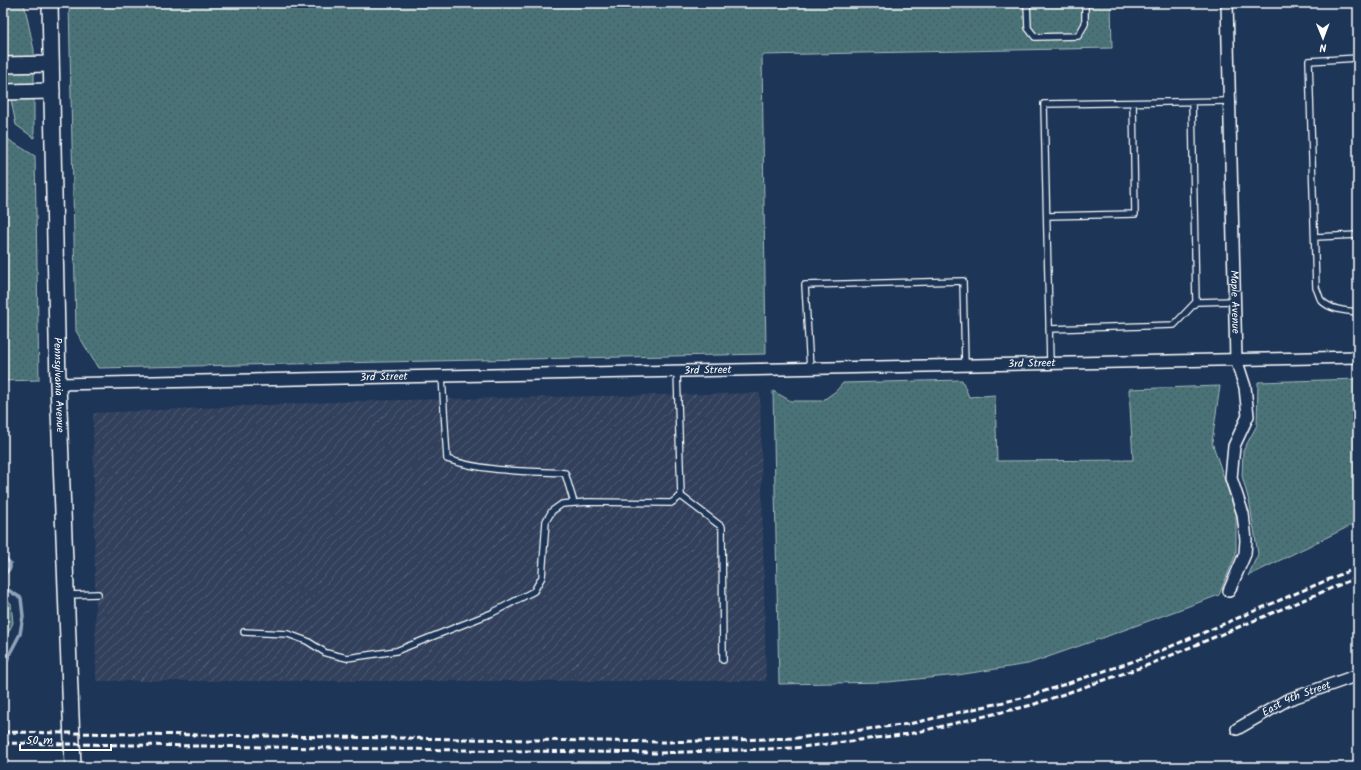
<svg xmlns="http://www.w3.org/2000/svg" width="1361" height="770" font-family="Kalam,sans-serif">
<defs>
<pattern id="industrial-furrows" width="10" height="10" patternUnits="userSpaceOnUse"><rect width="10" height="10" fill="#30415c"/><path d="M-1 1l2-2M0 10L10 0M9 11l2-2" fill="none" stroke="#4f5e74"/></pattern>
<pattern id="grass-dots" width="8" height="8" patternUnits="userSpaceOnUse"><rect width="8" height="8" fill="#4a7378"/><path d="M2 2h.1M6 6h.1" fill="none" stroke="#4b5a5b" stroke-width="1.8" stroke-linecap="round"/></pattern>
</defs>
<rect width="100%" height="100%" fill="#1d3557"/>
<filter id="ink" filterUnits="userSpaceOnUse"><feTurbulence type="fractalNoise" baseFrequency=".025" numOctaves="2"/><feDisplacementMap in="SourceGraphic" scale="8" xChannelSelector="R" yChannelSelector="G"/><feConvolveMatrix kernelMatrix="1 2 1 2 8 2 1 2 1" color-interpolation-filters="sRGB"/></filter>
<g filter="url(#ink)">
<path fill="url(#industrial-furrows)" d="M 760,393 L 766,681 L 96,681 L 93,413 L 354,401 Z"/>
<path fill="url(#grass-dots)" stroke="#a4b9bc" d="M 3,3 L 24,3 L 34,50 L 34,138 L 16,125 L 11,100 L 3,75 Z
M 69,3 L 1111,3 L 1112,48 L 762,55 L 766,354 L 98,368 L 76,331 Z
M 3,132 L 9,140 L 35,156 L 39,380 L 3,381 Z
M 1358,379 L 1358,522 L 1248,576 L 1258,554 L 1250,505 L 1242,476 L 1243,451 L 1257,425 L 1258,382 Z
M 962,380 L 969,397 L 995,395 L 997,461 L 1133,460 L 1129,389 L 1220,386 L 1212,442 L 1236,514 L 1236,554 L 1219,595 L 1105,637 L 1028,664 L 958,675 L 888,682 L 779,684 L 773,391 L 791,401 L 822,401 L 836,391 L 843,383 Z
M 3,599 L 11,603 L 13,623 L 3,643 Z"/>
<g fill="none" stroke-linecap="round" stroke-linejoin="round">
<path stroke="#90a4bb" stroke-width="3.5" d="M 3,556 L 10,563 L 10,568 L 3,576
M 3,582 L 8,590 L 21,598 L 23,616 L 20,634 L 9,655 L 3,673"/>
<defs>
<path id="lane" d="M 1027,3 L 1028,28 L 1035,37 L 1078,36 L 1085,24 L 1085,3
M 1358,58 L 1309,61 L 1316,288 C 1318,291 1319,297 1321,300 C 1330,310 1346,311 1358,312
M 1047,216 L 1135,214 L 1133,103
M 1315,237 L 1358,235
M 1196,302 L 1234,301
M 1049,329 L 1174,325 L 1196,302 L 1192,102
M 1050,363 L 1044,104 L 1230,101
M 810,369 L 805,285 L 963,281 L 965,365
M 442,376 L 447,459 C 485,472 526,471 565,473 L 574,503
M 681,496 L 722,527 L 723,660
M 68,595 L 98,594
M 244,632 L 288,634 L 307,641 L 326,653 L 347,658 L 396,651 L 492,613 L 534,591 L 542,577 L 546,521 L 552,511 L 562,504 L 588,502 L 671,503 L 681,496 L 677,371"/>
<g id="street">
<path id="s1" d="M 1227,3 L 1236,359 L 1245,387 L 1248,416 L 1234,446 L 1231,478 L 1243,514 L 1246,540 L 1245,554 L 1229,591"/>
<path id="s2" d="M 58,384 L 1358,357"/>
<path id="s3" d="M 1237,729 L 1287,700 L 1358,675"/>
</g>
<g id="secondary">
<path id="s4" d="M 50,3 L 58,384 L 73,767"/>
<path d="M 3,65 L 51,64"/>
<path d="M 3,92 L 52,91"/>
</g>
</defs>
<use href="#lane" stroke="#fff" stroke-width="8"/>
<use href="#street" stroke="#fff" stroke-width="14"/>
<use href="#secondary" stroke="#fff" stroke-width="18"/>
<use href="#lane" stroke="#1d3557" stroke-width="5.5"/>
<use href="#street" stroke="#1d3557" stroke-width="11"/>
<use href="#secondary" stroke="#1d3557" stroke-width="15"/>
<path stroke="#fff" stroke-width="3" stroke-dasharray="6 3" stroke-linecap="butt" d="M 3,732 L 665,742 L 797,738 L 909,724 L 1030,696 L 1146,657 L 1358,567
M 3,743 L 658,753 L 794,748 L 909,734 L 1032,705 L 1148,665 L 1358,577"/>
</g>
</g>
<g text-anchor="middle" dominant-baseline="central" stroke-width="3.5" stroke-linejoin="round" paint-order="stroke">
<g font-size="11" fill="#fff" stroke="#1d3557">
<text stroke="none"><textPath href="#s1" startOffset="299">Maple Avenue</textPath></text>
<text stroke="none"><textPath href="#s2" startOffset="974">3rd Street</textPath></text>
<text stroke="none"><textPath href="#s2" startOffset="650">3rd Street</textPath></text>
<text stroke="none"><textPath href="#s2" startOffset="326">3rd Street</textPath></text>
<text stroke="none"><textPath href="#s4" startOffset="382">Pennsylvania Avenue</textPath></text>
<text stroke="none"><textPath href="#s3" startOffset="67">East 4th Street</textPath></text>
</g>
</g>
<rect width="1361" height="770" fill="none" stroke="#1d3557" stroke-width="16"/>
<rect x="8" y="8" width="1345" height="754" fill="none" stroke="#fff" stroke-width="1.5" filter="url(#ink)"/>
<g transform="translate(1323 38) rotate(179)" stroke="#1d3557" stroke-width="3" paint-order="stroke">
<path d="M0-3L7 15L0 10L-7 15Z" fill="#ffffff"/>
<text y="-6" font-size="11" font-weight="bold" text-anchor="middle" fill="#ffffff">N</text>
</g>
<path d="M20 744v6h91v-6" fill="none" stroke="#ffffff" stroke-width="2"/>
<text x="26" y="744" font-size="12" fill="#ffffff" stroke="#1d3557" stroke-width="3" paint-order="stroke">50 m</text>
</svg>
